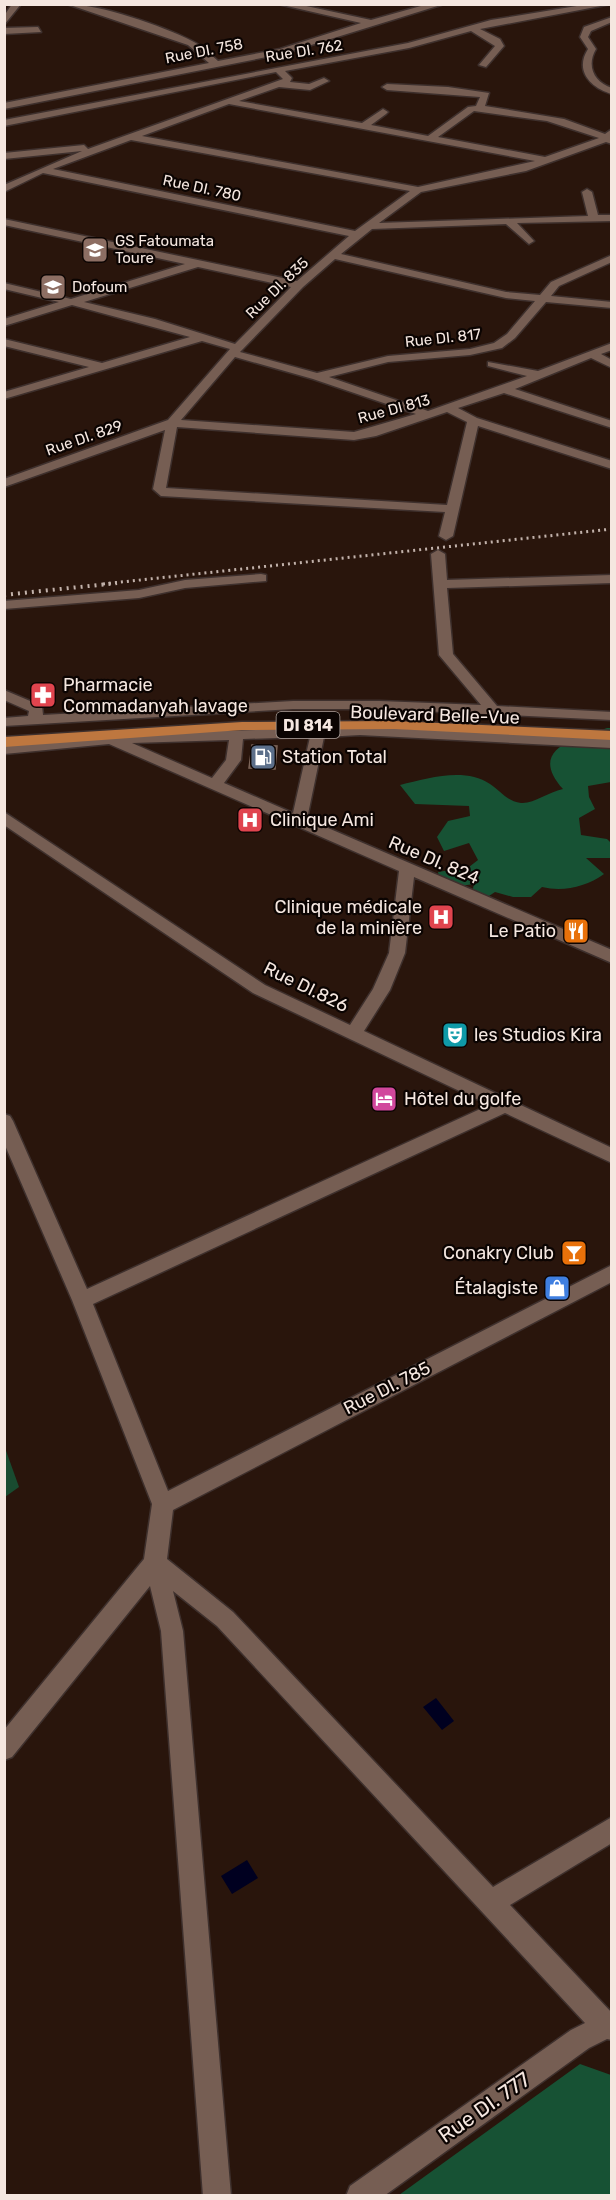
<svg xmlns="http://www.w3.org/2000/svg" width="616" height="2200" font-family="Rubik,sans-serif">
<rect width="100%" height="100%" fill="#29150c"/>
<path fill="#194b30" d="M 4,1445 L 19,1487 L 5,1497 L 4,1497 Z"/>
<path fill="#175234" d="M 607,728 L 611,728 L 611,782 L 588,786 L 589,797 L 595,809 L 579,818 L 581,835 L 607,839 L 611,843 L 611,858 L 586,858 L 604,874 C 586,887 563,892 542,887 L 531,897 L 513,897 L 495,892 L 483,900 L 472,893 L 474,884 L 453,887 L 440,881 L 438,872 L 469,867 L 478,860 L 469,843 L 444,851 L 437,837 L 448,821 L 470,816 L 469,806 L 415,804 L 400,785 C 428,778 465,767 490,784 C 501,791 506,801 521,803 C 534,804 548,792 563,789 C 526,748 578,738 607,728 Z
M 580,2064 L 611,2075 L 611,2195 L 399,2195 Z"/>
<path fill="#000020" d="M 436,1698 L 454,1721 L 442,1730 L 423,1707 Z
M 247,1860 L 258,1878 L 232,1894 L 221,1876 Z"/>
<path fill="#523c31" stroke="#7d6559" stroke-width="1.5" d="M 252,745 L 277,746 L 275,769 L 249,768 Z"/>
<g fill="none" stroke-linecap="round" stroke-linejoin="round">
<defs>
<path id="minor" d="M 12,4 L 21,4 L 4,25 L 4,16 Z
M 67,4 C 99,4 163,26 192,41 C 201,45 210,54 218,61 L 280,49 L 361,23 L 278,4 L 297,4 L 371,20 L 428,4 L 444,4 L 282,54 L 4,109 L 4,103 L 209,63 L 188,45 Z
M 589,4 L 611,4 L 480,29 L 500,39 L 504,46 L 486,67 L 479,65 L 495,46 L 471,31 L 409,48 L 285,71 L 292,78 L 290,82 L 309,84 L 324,78 L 329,81 L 310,90 L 279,87 L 239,101 L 362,123 L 383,109 L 388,112 L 386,114 L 371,125 L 428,136 L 468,107 L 476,106 L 480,97 L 387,90 L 382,87 L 387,84 L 448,87 L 489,93 L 485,106 L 564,119 L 605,134 L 612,129 L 612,144 L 606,142 L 526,171 L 421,192 L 379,223 L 588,216 L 582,192 L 587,189 L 592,192 L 598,215 L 612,215 L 612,221 L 517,223 L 534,241 L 529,244 L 506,224 L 372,229 L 341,254 L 506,292 L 540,295 L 551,282 L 612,255 L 612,262 L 559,286 L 551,296 L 612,302 L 612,308 L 546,302 L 515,338 L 502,348 L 470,355 L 388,362 L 329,377 L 428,411 L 527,376 L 488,366 L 488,362 L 538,371 L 612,343 L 612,350 L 601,354 L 612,360 L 612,368 L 591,358 L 515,389 L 612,421 L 612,428 L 504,393 L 458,408 L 477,418 L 612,461 L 612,469 L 478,426 L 453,536 L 446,540 L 439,536 L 445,512 L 161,496 L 153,489 L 165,430 L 4,487 L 4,479 L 168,420 L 230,349 L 202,341 L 4,399 L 4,392 L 89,367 L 4,346 L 4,339 L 102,363 L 190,337 L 72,305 L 4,326 L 4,319 L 59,302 L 4,289 L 4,283 L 71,299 L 185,264 L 4,225 L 4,219 L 297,281 L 349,236 L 43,173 L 4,192 L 4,185 L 82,151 L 4,159 L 4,153 L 84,145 L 88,149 L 283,79 L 276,72 L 4,126 L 4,120 L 408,43 L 491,20 ZM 229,104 L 535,161 L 418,187 L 142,136 ZM 474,111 L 547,121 L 599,138 L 545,157 L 438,137 ZM 131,140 L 410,191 L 355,231 L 53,169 ZM 335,259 L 506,298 L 535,301 L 507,334 L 494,343 L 470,349 L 388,356 L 317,373 L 240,352 L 303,287 ZM 198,267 L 291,287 L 235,344 L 155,319 L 84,302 ZM 235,357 L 313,379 L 416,414 L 354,432 L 181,420 ZM 447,412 L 467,422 L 447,505 L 166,488 L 177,427 L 354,440 L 376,436 Z
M 612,17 L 612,22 L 591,31 L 588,37 L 596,49 C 586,66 594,82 612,88 L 612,94 C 591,88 574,71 588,49 L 580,37 L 584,27 Z
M 38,27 L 41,32 L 4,34 L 4,28 Z
M 438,550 L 445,554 L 447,580 L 612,575 L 612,583 L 447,588 L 453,654 L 497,706 L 612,712 L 612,720 L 380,709 L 293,709 L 4,726 L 4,718 L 28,716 L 29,711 L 4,700 L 4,690 L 42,706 L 43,715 L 293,701 L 380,701 L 481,705 L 439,655 L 431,554 Z
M 261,574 L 266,575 L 266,581 L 185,588 L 139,598 L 4,609 L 4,601 L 139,590 L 185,580 Z
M 360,727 L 612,738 L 612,748 L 360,735 L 324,737 L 307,819 L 612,950 L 612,963 L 414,877 L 405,953 L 390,990 L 364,1031 L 612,1148 L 612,1163 L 505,1113 L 93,1304 L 168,1491 L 612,1265 L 612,1282 L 173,1510 L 167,1559 L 233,1612 L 493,1887 L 612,1817 L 612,1843 L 510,1905 L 612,2013 L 612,2040 L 607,2039 L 589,2048 L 384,2196 L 346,2196 L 350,2186 L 571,2030 L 585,2023 L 217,1626 L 173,1591 L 183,1631 L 231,2196 L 203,2196 L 161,1631 L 150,1586 L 12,1757 L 4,1760 L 4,1730 L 144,1559 L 152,1504 L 72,1300 L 4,1143 L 4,1114 L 10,1116 L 13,1121 L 87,1289 L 489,1105 L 253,993 L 4,825 L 4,812 L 265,985 L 350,1025 L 373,989 L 389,953 L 399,871 L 109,744 L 4,754 L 4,744 L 110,734 ZM 310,737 L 293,813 L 224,783 L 241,760 L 243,739 ZM 229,740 L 226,760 L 212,778 L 132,743 Z"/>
<path id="major" d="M 394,721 L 612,731 L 612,740 L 394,729 L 242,730 L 4,747 L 4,737 L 242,722 Z"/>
</defs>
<use href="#minor" stroke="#3e302d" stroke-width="3"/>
<use href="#major" stroke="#3e302d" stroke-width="3"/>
<use href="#minor" fill="#765e53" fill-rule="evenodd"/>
<use href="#major" fill="#be773f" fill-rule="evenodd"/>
<path stroke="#c2b2ab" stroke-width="3" stroke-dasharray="2 4" stroke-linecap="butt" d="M 103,584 L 612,529"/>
<path stroke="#c2b2ab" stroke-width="4" stroke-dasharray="2 5" stroke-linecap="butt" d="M 4,595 L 117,583"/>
</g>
<defs>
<symbol id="school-square" viewBox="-11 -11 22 22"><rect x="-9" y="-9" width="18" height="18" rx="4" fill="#8d6e63" stroke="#0b0402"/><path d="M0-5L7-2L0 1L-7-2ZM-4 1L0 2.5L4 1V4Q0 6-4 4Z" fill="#fff"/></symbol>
<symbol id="pharmacy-square" viewBox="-11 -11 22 22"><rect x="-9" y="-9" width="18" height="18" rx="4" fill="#e0444e" stroke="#0b0402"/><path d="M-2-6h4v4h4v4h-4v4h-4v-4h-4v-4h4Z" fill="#fff"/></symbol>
<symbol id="fuel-square" viewBox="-11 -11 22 22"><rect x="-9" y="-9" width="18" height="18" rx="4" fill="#5c6f8a" stroke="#0b0402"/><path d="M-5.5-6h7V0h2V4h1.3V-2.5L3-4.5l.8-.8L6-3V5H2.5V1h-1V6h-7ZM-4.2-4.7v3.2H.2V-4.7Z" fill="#fff"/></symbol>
<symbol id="hospital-square" viewBox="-11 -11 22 22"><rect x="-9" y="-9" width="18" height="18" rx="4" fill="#e0444e" stroke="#0b0402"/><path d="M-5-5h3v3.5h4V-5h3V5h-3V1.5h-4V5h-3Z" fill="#fff"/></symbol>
<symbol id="restaurant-square" viewBox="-11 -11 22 22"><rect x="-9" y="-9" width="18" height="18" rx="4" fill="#e8710a" stroke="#0b0402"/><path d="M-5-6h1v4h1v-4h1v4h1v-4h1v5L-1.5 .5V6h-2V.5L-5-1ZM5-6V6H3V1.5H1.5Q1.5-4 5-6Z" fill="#fff"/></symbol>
<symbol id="theatre-square" viewBox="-11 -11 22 22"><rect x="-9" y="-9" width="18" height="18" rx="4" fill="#0f9aa8" stroke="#0b0402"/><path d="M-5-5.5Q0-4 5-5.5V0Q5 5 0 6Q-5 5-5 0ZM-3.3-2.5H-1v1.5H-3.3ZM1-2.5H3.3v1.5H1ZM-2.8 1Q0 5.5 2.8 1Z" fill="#fff"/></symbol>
<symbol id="hotel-square" viewBox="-11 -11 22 22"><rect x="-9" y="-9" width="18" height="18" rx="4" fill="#d1479c" stroke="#0b0402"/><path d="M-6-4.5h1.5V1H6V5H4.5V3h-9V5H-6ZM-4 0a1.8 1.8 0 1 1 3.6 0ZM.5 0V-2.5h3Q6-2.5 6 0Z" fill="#fff"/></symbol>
<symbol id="bar-square" viewBox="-11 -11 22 22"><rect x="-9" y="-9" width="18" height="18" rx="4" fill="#e8710a" stroke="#0b0402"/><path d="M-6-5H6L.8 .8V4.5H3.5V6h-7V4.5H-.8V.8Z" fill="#fff"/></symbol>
<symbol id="shop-square" viewBox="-11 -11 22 22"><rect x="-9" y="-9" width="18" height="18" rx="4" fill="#3f7fe0" stroke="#0b0402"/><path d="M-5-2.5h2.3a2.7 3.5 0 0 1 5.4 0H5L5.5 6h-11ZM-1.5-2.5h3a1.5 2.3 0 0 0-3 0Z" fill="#fff"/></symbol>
</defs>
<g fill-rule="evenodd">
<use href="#school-square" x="80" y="235" width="30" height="30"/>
<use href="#school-square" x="38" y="272" width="30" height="30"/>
<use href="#pharmacy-square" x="28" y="680" width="30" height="30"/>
<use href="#fuel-square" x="248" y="742" width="30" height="30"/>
<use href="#hospital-square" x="235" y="805" width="30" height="30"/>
<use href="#hospital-square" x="426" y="902" width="30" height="30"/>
<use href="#restaurant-square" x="561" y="916" width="30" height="30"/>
<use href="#theatre-square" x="440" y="1020" width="30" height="30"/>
<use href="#hotel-square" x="369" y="1084" width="30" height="30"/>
<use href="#bar-square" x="559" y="1238" width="30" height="30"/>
<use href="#shop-square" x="542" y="1273" width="30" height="30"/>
</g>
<g text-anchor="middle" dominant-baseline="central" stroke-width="4.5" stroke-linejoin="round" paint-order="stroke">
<g font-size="15" fill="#f5e7e0" stroke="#0b0402">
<text transform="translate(204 51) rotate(-11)">Rue DI. 758</text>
<text transform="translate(304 51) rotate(-9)">Rue DI. 762</text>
<text transform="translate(202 188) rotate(12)">Rue DI. 780</text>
<text transform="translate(277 288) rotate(-44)">Rue DI. 835</text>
<text transform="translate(443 338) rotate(-6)">Rue DI. 817</text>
<text transform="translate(394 409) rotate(-15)">Rue DI 813</text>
<text transform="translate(84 438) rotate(-19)">Rue DI. 829</text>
</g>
<g font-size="15" fill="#f5e7e0" stroke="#0b0402" text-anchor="start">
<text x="115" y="241">GS Fatoumata<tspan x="115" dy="17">Toure</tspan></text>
<text x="72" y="287">Dofoum</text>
</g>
<rect fill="#0b0402" stroke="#afa39d" stroke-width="1.5" x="276.5" y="712" width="63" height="26" rx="4.5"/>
<g font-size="16" font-weight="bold" fill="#f5e7e0">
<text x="308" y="725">DI 814</text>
</g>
<g font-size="18" fill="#f5e7e0" stroke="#0b0402" text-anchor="start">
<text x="63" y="685">Pharmacie<tspan x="63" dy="21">Commadanyah lavage</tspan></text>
<text x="282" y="757">Station Total</text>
<text x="270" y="820">Clinique Ami</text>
<text x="422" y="907" text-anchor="end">Clinique médicale<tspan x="422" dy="21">de la minière</tspan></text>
<text x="556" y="931" text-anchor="end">Le Patio</text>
<text x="474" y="1035">les Studios Kira</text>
<text x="404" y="1099">Hôtel du golfe</text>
<text x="554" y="1253" text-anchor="end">Conakry Club</text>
<text x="538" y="1288" text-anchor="end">Étalagiste</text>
</g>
<g font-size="18" fill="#f5e7e0" stroke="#0b0402">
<text transform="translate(435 715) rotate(2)">Boulevard Belle-Vue</text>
<text transform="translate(434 860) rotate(23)">Rue DI. 824</text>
<text transform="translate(306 987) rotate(26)">Rue DI.826</text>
<text transform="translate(387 1388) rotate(-27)">Rue DI. 785</text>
</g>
<g font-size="21" fill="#f5e7e0" stroke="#0b0402">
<text transform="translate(484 2107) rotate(-35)">Rue DI. 777</text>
</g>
</g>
<rect width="616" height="2200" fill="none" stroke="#f5e7e0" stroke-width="12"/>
</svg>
